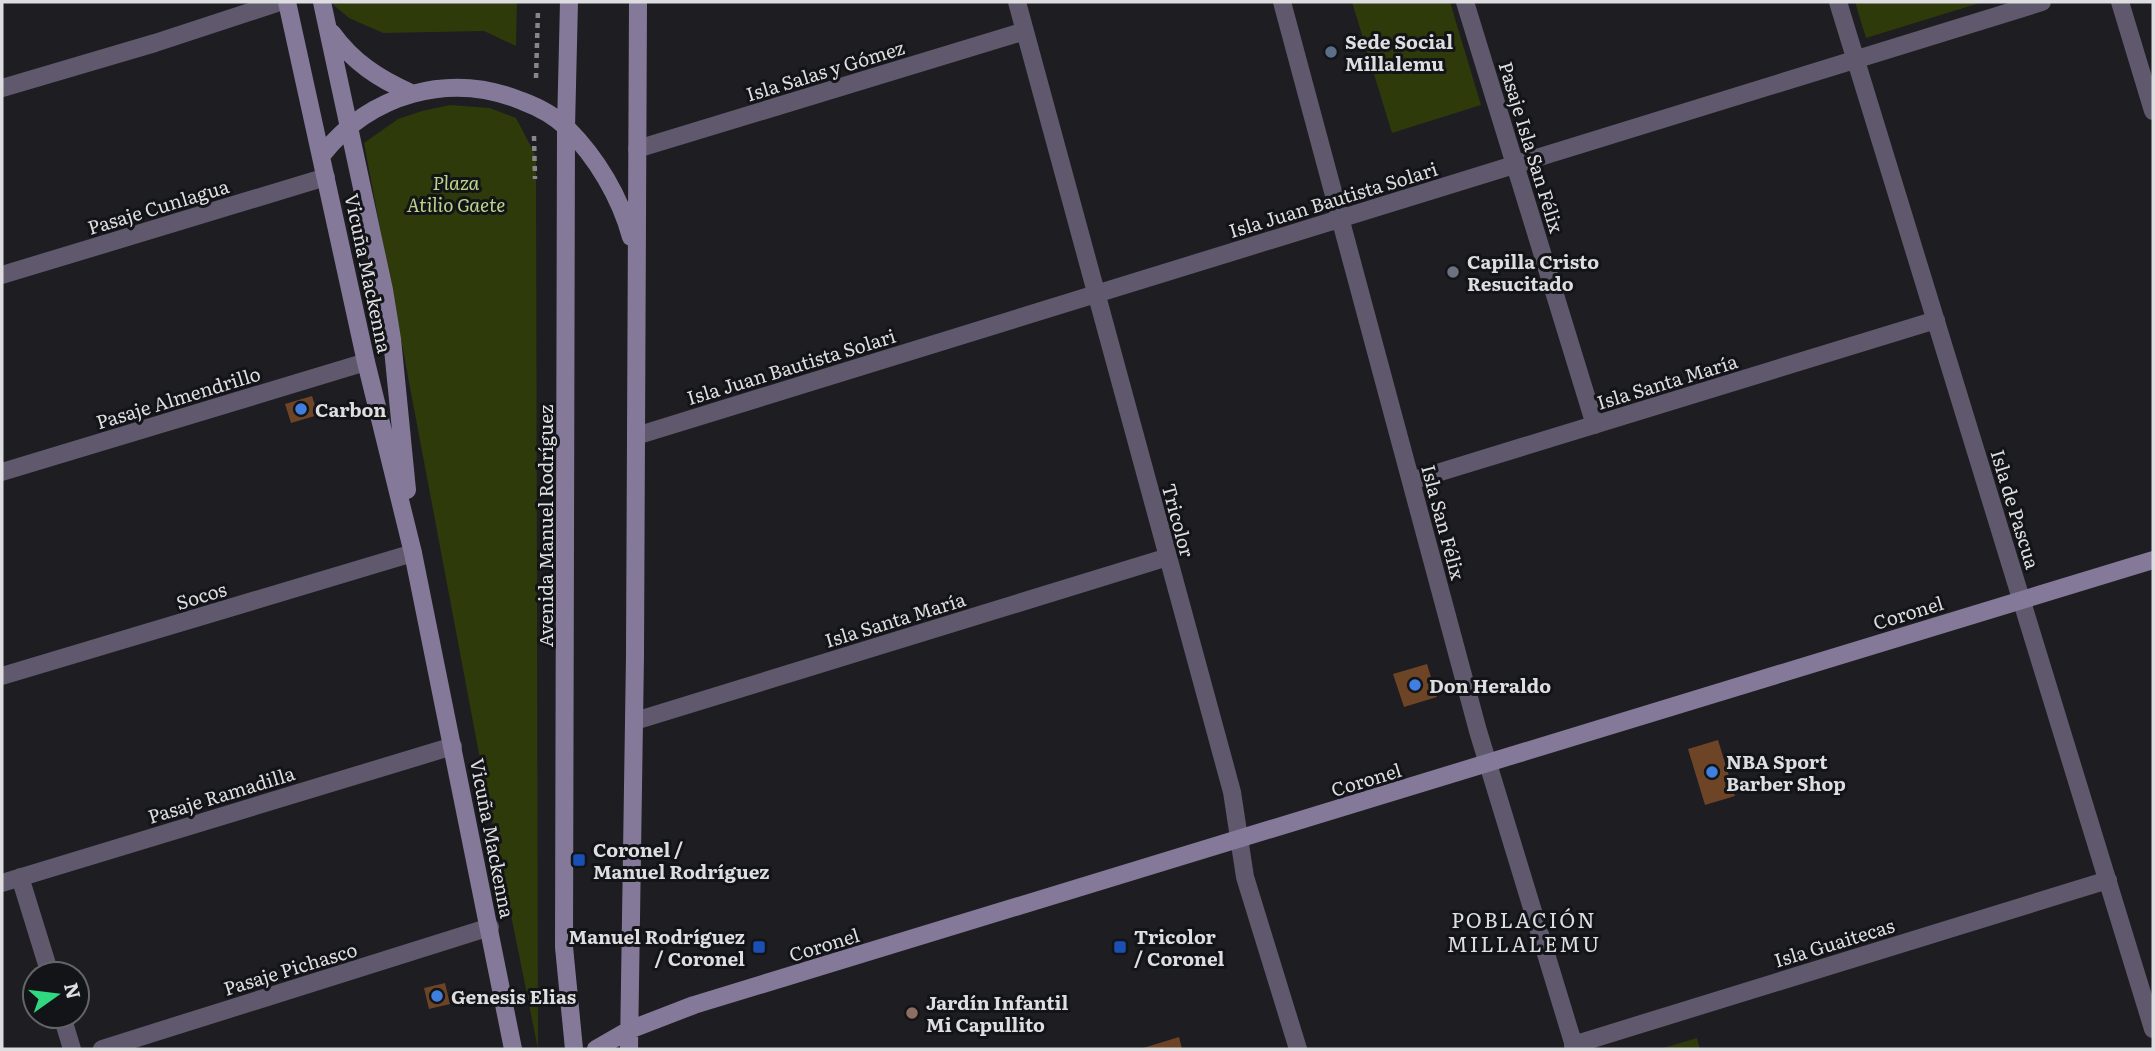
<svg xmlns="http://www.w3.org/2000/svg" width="2155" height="1051" font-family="Literata,serif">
<rect width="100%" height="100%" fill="#1d1d22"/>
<path fill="#2e3a0a" d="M 330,2 L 517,2 L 516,46 L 484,31 L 383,33 L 349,18 Z
M 1352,2 L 1450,2 L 1481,105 L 1392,133 Z
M 1855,2 L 1983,2 L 1866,38 Z
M 450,105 L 490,108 L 516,118 L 536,156 L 538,1049 L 486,791 L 364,143 L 398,119 L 422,111 Z
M 1697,1038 L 1700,1049 L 1660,1049 Z"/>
<path fill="#6e4426" d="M 312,396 L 318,415 L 291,423 L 285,404 Z
M 1427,664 L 1437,697 L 1404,707 L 1393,674 Z
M 1718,740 L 1735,796 L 1705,805 L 1688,749 Z
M 445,983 L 450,1004 L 429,1009 L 424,988 Z
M 1179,1037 L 1182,1049 L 1140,1049 Z"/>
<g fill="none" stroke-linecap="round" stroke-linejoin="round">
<path stroke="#87878b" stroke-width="4.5" stroke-dasharray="5 5" stroke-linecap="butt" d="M 536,78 L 538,10
M 534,136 L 535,179"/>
<path stroke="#60586c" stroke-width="18" d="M 1017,2 L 1232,792 L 1245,877 L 1298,1049
M 1282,2 L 1478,731 L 1575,1049
M 1465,2 L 1595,425
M 1838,2 L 2153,1029
M 2120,2 L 2153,111
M 2,88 L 155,43 L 280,2
M 637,149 L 1025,31
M 2,275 L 326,177
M 636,436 L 2042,2
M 2,472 L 366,362
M 1411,481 L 1936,320
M 2,676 L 413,553
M 635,721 L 1168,557
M 20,877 L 50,974
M 2,883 L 453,746
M 62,1016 L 72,1049
M 1573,1045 L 2108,880
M 102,1049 L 490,927"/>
<path stroke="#857999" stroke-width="18" d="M 287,2 L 366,362 L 413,553 L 513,1049
M 322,2 L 384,290 L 392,339 L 407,490
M 569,2 L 566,127 L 564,947 L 574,1049
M 332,33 C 353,62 379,79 411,93
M 322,155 C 370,94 449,71 522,101 C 538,107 555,116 567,128 C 597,158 620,197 631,237
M 596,1049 L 629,1030 L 694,1005 L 2153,560
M 629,1049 L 635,656 L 638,2"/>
</g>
<circle fill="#5c6f8a" stroke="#131418" stroke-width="2.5" cx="1331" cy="52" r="7"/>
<circle fill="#6b7280" stroke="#131418" stroke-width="2.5" cx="1453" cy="272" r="7"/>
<g fill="#3f7fe0" stroke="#131418" stroke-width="2.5">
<circle cx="301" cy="409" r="7"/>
<circle cx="1415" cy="685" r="7"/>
<circle cx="1712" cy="772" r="7"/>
<circle cx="437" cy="996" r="7"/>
</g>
<g fill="#1a4fb4" stroke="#131418" stroke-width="2.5">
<rect x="572" y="853" width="14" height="14" rx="3.5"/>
<rect x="752" y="940" width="14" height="14" rx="3.5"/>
<rect x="1113" y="940" width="14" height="14" rx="3.5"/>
</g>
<circle fill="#8d6e63" stroke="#131418" stroke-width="2.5" cx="912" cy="1013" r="7"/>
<g text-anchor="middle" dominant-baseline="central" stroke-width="6" stroke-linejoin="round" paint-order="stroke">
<g font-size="19" font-weight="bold" fill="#dedee1" stroke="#131418" text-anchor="start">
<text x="1345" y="41">Sede Social<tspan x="1345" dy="22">Millalemu</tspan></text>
<text x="1467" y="261">Capilla Cristo<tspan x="1467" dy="22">Resucitado</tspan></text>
<text x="315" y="409">Carbon</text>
<text x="1429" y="685">Don Heraldo</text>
<text x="1726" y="761">NBA Sport<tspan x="1726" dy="22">Barber Shop</tspan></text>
<text x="593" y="849">Coronel /<tspan x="593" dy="22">Manuel Rodríguez</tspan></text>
<text x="745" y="936" text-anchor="end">Manuel Rodríguez<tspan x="745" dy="22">/ Coronel</tspan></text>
<text x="1134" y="936">Tricolor<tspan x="1134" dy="22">/ Coronel</tspan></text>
<text x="451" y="996">Genesis Elias</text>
<text x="926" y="1002">Jardín Infantil<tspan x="926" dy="22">Mi Capullito</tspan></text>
</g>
<g font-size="19" fill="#dedee1" stroke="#131418">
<text transform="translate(825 70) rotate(-17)">Isla Salas y Gómez</text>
<text transform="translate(1532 147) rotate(73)">Pasaje Isla San Félix</text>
<text transform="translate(1333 199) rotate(-17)">Isla Juan Bautista Solari</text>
<text transform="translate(158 206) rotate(-17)">Pasaje Cunlagua</text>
<text transform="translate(369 273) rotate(78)">Vicuña Mackenna</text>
<text transform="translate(791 366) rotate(-17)">Isla Juan Bautista Solari</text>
<text transform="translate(1667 381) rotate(-17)">Isla Santa María</text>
<text transform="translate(178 397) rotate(-17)">Pasaje Almendrillo</text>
<text transform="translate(2016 509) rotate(73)">Isla de Pascua</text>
<text transform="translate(1179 520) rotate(75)">Tricolor</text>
<text transform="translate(1444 522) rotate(75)">Isla San Félix</text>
<text transform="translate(545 526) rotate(-90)">Avenida Manuel Rodríguez</text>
<text transform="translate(201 595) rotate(-17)">Socos</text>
<text transform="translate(1908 612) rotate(-17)">Coronel</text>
<text transform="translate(895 619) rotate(-17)">Isla Santa María</text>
<text transform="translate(1366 779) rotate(-17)">Coronel</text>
<text transform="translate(221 794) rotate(-17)">Pasaje Ramadilla</text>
<text transform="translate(493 838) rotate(79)">Vicuña Mackenna</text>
<text transform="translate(1834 942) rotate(-17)">Isla Guaitecas</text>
<text transform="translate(824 944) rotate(-17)">Coronel</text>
<text transform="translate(290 968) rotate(-17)">Pasaje Pichasco</text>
</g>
<g font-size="19" font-style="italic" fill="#bbd489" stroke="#131418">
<text x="456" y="182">Plaza<tspan x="456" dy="22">Atilio Gaete</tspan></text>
</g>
<g font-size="21" letter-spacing="2" fill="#dedee1" stroke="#131418">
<text x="1524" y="918">POBLACIÓN<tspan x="1524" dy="24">MILLALEMU</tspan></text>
</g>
</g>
<rect width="2155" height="1051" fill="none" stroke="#dedee1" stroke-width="7"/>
<g transform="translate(56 995) rotate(76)"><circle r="33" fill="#131418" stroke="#646568" stroke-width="2"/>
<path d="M0-5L12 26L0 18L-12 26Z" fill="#31d882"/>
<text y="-10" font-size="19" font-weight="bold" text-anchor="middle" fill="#dedee1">N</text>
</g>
</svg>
